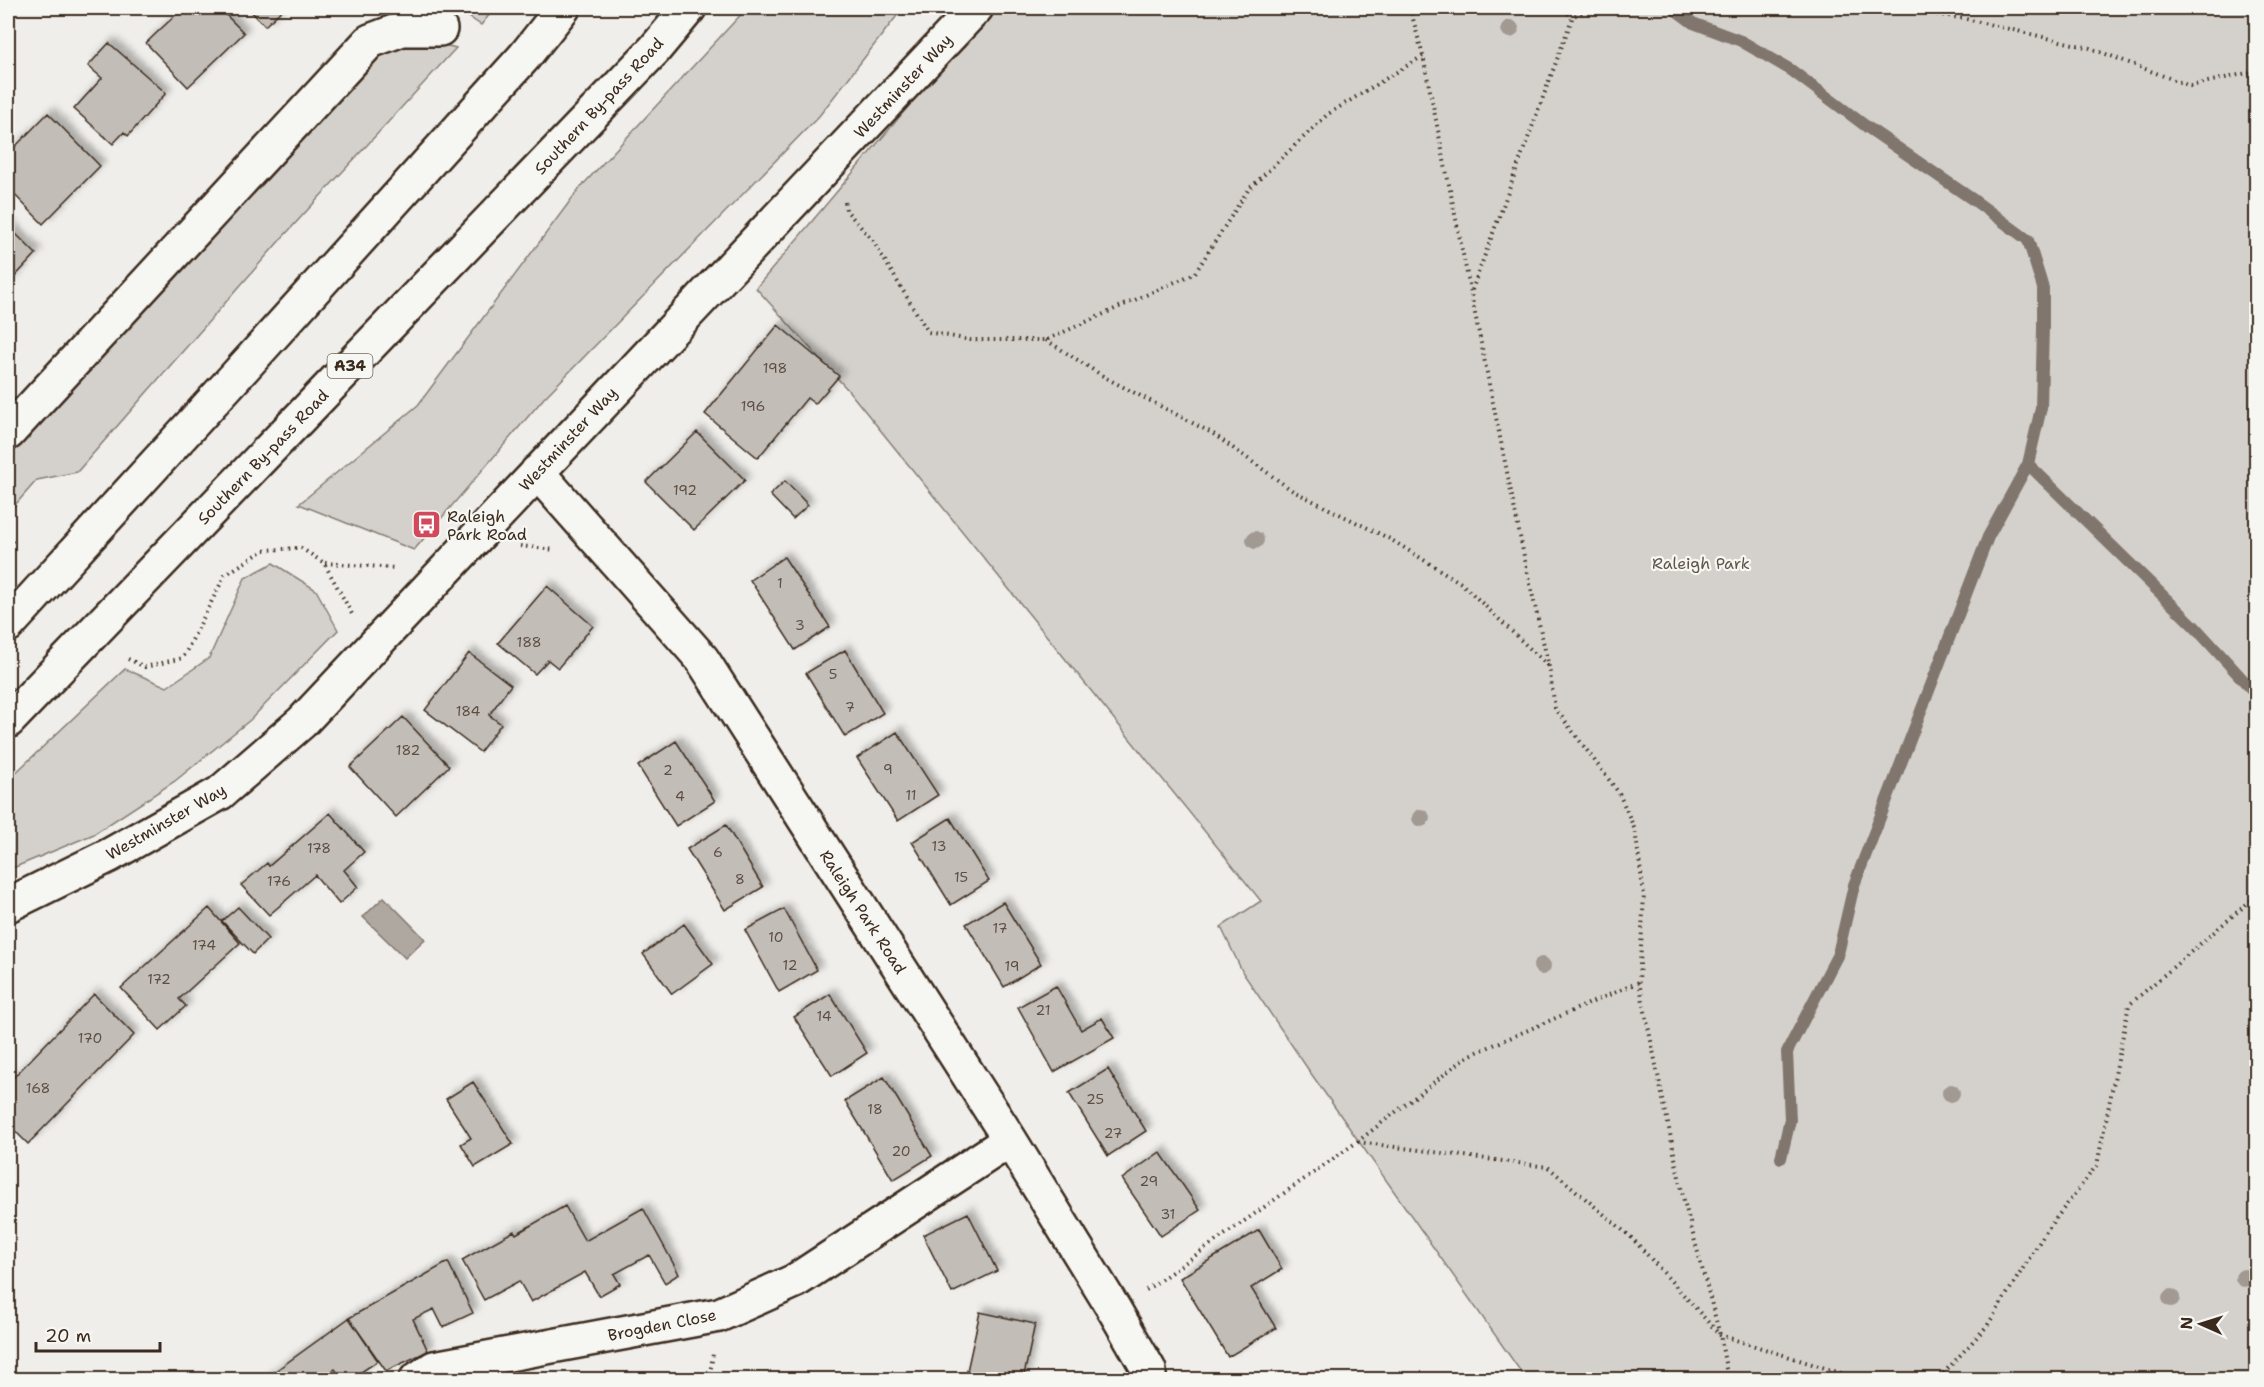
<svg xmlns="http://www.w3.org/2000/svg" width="2264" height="1387" font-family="'Shantell Sans',sans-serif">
<defs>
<filter id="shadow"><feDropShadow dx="5.5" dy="-5.5" stdDeviation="3" flood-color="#0004"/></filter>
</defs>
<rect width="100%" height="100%" fill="#efeeea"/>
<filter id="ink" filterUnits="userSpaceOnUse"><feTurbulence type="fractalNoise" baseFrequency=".0167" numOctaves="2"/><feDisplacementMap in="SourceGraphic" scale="12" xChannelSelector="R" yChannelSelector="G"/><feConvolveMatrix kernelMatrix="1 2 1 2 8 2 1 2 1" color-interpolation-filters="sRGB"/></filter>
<g filter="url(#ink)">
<path fill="#d4d1cc" stroke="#887e75" stroke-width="1.5" d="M 462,8 L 495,8 L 481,25 L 466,15 Z
M 747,8 L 903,8 L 819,116 L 544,398 L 414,550 L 299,504 L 418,405 L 579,189 Z
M 991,8 L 2256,8 L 2256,1379 L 1526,1379 L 1310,1072 L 1243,973 L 1221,927 L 1261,901 L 848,390 L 756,288 Z
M 425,40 L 456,48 L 281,239 L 77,472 L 37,480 L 8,513 L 8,441 L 368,55 Z
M 273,563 L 316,590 L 338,630 L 250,720 L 175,781 L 94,834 L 8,870 L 8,780 L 125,669 L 167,687 L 209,658 L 245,578 Z"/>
<path fill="#afa8a1" stroke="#81766d" stroke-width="1.5" d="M 384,897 L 425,939 L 405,958 L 363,917 Z"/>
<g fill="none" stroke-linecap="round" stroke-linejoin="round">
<path stroke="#81766d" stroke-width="12" d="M 1673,8 L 1693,23 L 1741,41 L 1791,70 L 1867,127 L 1975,201 L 2028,240 L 2043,288 L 2043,328 L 2041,408 L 2028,464 L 2195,627 L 2256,694
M 1781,1158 L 1790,1120 L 1787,1052 L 1838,954 L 1854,885 L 1943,654 L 1988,537 L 2028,464"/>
</g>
<path fill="#c2bdb7" stroke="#3b2a1e" stroke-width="1.5" filter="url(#shadow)" d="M 183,8 L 219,8 L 244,33 L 188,87 L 146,43 Z
M 248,8 L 284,8 L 265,26 Z
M 109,43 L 166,93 L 128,136 L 124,132 L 113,144 L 74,109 L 102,78 L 88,66 Z
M 48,113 L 100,166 L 43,224 L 8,188 L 8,154 Z
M 8,226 L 36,254 L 8,284 Z
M 778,325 L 839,376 L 815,404 L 807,398 L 758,458 L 705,414 Z
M 697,432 L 745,480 L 694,530 L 646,482 Z
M 785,481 L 808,505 L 793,519 L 770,495 Z
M 784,557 L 830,627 L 795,650 L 750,580 Z
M 547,586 L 593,626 L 558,668 L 548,660 L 535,674 L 498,643 Z
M 845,650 L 883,713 L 845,737 L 806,673 Z
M 469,653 L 511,685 L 489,715 L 501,724 L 480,752 L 425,710 Z
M 403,717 L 449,766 L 396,817 L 350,767 Z
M 897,732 L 938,795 L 898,821 L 857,758 Z
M 676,741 L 715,801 L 676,826 L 638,766 Z
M 330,813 L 364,852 L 344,870 L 358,887 L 339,904 L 315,875 L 269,915 L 241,885 L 267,863 L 269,866 Z
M 950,818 L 989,881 L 951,905 L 912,842 Z
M 726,825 L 763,887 L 725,910 L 687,849 Z
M 1003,902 L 1041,964 L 1004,987 L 966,924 Z
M 238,907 L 268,939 L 253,954 L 222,921 Z
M 209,908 L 240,943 L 179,999 L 186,1006 L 160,1030 L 121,988 Z
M 784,909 L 817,970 L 779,992 L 745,930 Z
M 684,924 L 713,964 L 672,994 L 643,954 Z
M 1056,986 L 1081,1030 L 1102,1018 L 1114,1038 L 1054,1072 L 1018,1007 Z
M 94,994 L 134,1035 L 28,1144 L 8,1124 L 8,1083 Z
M 830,994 L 867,1053 L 832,1076 L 794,1017 Z
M 1108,1069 L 1146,1131 L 1108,1156 L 1069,1093 Z
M 884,1077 L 932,1156 L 893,1180 L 845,1101 Z
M 473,1082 L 513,1144 L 475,1167 L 461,1144 L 471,1138 L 446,1099 Z
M 1160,1152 L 1200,1210 L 1161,1236 L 1122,1179 Z
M 565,1206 L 585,1241 L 643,1208 L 679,1274 L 665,1283 L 649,1255 L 614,1274 L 620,1284 L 599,1296 L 585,1272 L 531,1302 L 519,1281 L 484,1300 L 462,1260 L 514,1231 L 516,1234 Z
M 968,1213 L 997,1271 L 952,1293 L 923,1235 Z
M 1259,1230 L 1282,1269 L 1251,1288 L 1276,1328 L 1228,1357 L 1180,1278 Z
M 448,1262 L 473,1313 L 443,1327 L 434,1309 L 413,1319 L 428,1351 L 386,1371 L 349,1318 Z
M 980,1312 L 1035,1324 L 1023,1380 L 965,1380 Z
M 349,1318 L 378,1361 L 349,1380 L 343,1380 L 335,1369 L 320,1380 L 263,1380 Z"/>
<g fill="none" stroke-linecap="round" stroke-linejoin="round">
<defs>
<path id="street" d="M 8,433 L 370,41 L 402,29 L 440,29
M 537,472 L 702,659 L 1010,1140 L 1115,1311 L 1149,1370 L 1149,1380
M 8,905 L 110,855 L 220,793 L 302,722 L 976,8
M 416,1380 L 434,1368 L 719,1315 L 795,1281 L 1010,1140"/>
<path id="highway" d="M 8,625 L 235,377 L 524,57 L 563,8
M 8,721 L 654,50 L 689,8"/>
</defs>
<use href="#street" stroke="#3b2a1e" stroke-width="38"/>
<use href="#highway" stroke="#3b2a1e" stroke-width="38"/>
<path stroke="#3b2a1e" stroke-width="4" stroke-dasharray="1.5 4.5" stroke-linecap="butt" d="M 1410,8 L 1423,56 L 1527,571 L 1549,667 L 1555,708 L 1619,793 L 1635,830 L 1644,895 L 1639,982 L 1683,1197 L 1720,1335 L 1728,1380
M 1557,8 L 1573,16
M 1889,8 L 1962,18 L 2090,48 L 2190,86 L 2256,71
M 845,202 L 846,210 L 873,241 L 928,332 L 970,340 L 1046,340 L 1195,273 L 1248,190 L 1328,114 L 1423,56
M 1472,290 L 1573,16 L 1595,8
M 1046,340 L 1106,378 L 1212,433 L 1293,491 L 1390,539 L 1461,583 L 1549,667
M 8,537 L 16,546
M 520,546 L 555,550
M 325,563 L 395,568
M 128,659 L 145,667 L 183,658 L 225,575 L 264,550 L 301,548 L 324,563 L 352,614
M 1358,1142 L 1548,1167 L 1632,1238 L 1720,1335 L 1863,1380
M 1146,1290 L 1357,1142 L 1468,1056 L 1639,982
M 709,1380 L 713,1354
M 1927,1380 L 1941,1376 L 1987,1326 L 2047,1230 L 2097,1165 L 2129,1005 L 2256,896"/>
<use href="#street" stroke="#f6f6f2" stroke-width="33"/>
<use href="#highway" stroke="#f6f6f2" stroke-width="33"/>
</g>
<g fill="#a19992">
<circle cx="1510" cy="29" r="9"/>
<circle cx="1255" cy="540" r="9"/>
<circle cx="1421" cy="818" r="9"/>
<circle cx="1542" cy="966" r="9"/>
<circle cx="1951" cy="1093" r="9"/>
<circle cx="2244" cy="1278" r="9"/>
<circle cx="2171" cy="1298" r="9"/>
</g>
</g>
<defs>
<symbol id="bus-square" viewBox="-11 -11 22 22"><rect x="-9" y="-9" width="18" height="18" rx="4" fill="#d1495b" stroke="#f6f6f2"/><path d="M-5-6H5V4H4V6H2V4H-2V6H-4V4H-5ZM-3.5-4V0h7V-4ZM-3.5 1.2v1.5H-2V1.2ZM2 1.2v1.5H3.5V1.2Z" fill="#fff"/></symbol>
</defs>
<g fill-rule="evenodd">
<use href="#bus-square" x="410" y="508" width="33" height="33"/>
</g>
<g text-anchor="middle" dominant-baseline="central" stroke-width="4.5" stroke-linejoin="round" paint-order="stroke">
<g font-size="14" fill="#5d4f44">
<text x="775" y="368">198</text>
<text x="753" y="406">196</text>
<text x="685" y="490">192</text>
<text x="780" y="583">1</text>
<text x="800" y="625">3</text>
<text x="529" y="642">188</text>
<text x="833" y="674">5</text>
<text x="850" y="707">7</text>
<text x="468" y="711">184</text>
<text x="408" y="750">182</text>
<text x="888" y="769">9</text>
<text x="668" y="770">2</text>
<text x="911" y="795">11</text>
<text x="680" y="796">4</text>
<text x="939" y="846">13</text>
<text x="319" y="848">178</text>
<text x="718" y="852">6</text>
<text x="961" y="877">15</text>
<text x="740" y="879">8</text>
<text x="279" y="881">176</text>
<text x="1000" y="928">17</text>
<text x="776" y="937">10</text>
<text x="204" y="945">174</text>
<text x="790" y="965">12</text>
<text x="1012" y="966">19</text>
<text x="159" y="979">172</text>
<text x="1043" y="1010">21</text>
<text x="824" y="1016">14</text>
<text x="90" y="1038">170</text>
<text x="38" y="1088">168</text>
<text x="1095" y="1099">25</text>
<text x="875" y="1109">18</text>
<text x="1113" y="1133">27</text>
<text x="901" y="1151">20</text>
<text x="1149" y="1181">29</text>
<text x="1168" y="1214">31</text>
</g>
<rect fill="#f6f6f2" stroke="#73675e" stroke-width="1.5" x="327.5" y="354" width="45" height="24" rx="4.5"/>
<g font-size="15" font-weight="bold" fill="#3b2a1e">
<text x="350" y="366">A34</text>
</g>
<g font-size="16" fill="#3b2a1e" stroke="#f6f6f2">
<text transform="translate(903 86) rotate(-47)">Westminster Way</text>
<text transform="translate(599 106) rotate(-47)">Southern By-pass Road</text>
<text transform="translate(568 439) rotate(-47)">Westminster Way</text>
<text transform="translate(263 457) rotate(-46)">Southern By-pass Road</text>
<text transform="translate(166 822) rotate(-30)">Westminster Way</text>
<text transform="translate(863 912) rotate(57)">Raleigh Park Road</text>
<text transform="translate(662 1325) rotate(-11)">Brogden Close</text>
</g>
<g font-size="16" fill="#3b2a1e" stroke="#f6f6f2" text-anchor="start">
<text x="447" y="516">Raleigh<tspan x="447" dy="18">Park Road</tspan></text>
</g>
<g font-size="16" fill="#61544a" stroke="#f6f6f2">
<text x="1701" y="563">Raleigh Park</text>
</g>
</g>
<rect width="2264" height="1387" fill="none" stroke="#f6f6f2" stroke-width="30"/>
<rect x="15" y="15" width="2234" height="1357" fill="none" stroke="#3b2a1e" stroke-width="2" filter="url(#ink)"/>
<g transform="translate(2201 1324) rotate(273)" stroke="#f6f6f2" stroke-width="4.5" paint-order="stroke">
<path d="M0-4.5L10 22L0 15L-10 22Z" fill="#3b2a1e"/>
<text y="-9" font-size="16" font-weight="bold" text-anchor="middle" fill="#3b2a1e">N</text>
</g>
<path d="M36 1342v9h124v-9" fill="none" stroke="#3b2a1e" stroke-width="3"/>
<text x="45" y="1342" font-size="18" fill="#3b2a1e" stroke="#f6f6f2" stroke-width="4.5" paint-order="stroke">20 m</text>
</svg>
